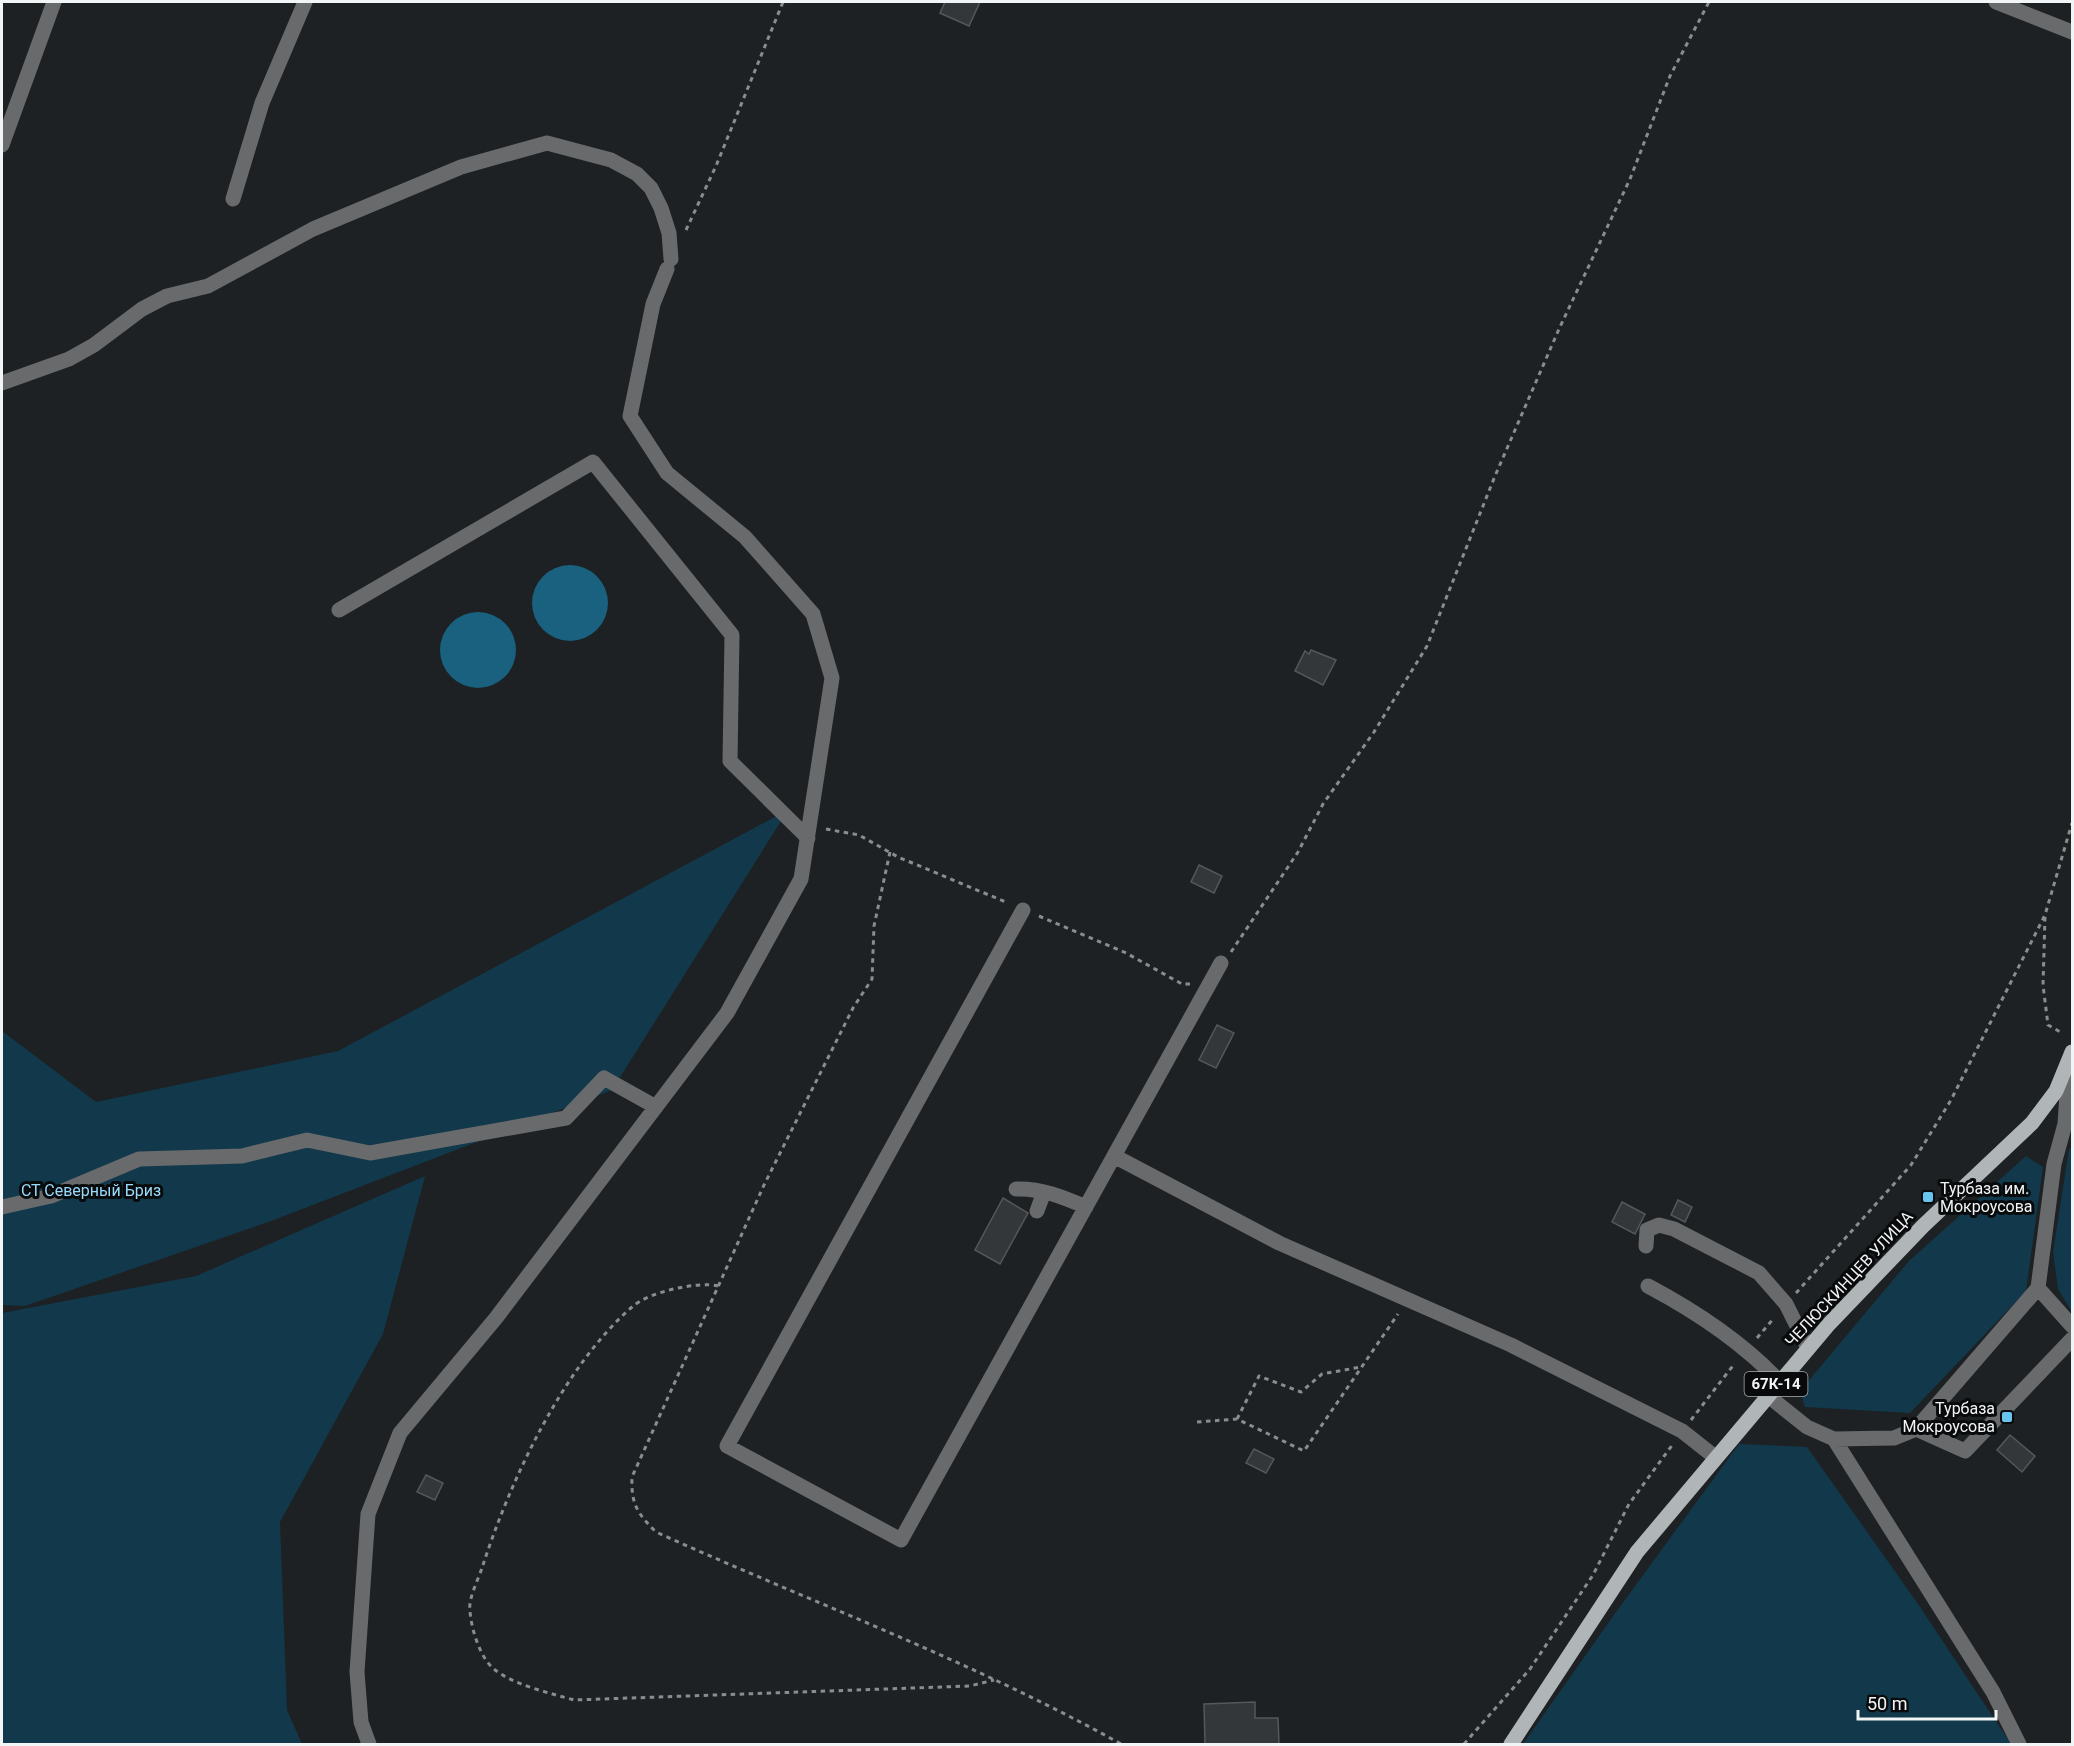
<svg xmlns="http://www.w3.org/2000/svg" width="2074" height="1746" font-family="Roboto,sans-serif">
<rect width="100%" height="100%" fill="#1d2123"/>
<path fill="#11394b" d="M 788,810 L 612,1090 L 271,1221 L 25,1306 L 2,1305 L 2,1031 L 96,1102 L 338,1051 Z
M 2072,1148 L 2072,1312 L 2058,1289 L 2053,1252 L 2069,1149 Z
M 2026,1156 L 2043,1167 L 2026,1291 L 1910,1413 L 1805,1407 L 1800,1391 L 1909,1261 Z
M 425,1176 L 383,1334 L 280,1522 L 287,1710 L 302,1744 L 2,1744 L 2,1313 L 196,1276 Z
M 1739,1444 L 1807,1447 L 1918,1604 L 2011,1744 L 1523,1744 L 1616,1612 Z"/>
<path fill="#19617f" d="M532 603a38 38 0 1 1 76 0a38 38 0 1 1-76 0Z
M440 650a38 38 0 1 1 76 0a38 38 0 1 1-76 0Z"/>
<path fill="#33373a" stroke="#53585b" stroke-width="1.5" d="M 945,2 L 980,2 L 969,26 L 940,13 Z
M 1311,650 L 1336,660 L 1323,685 L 1295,671 L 1305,651 L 1309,654 Z
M 1199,865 L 1222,876 L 1214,893 L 1191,882 Z
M 1217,1025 L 1234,1033 L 1216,1068 L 1199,1060 Z
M 1003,1198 L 1028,1213 L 1000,1264 L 975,1250 Z
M 1678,1200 L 1692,1207 L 1685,1222 L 1671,1215 Z
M 1622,1202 L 1645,1214 L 1635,1234 L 1612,1222 Z
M 2010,1435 L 2035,1456 L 2022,1472 L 1997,1450 Z
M 1254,1449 L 1274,1459 L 1266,1473 L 1246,1463 Z
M 426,1475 L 443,1483 L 435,1500 L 417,1492 Z
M 1255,1702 L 1255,1718 L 1278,1718 L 1279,1744 L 1205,1744 L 1204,1704 Z"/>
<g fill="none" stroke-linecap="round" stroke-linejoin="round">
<path stroke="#8a8d8f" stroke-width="3" stroke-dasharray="4.5 4.5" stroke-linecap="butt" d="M 686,230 L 716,166 L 783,2
M 826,829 L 859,835 L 898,857 L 1008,903
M 890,852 L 874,926 L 872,979 L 853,1008 L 764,1185 L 632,1477 C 631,1504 637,1513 656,1532 C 811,1602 972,1661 1121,1744
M 1039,916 L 1126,953 L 1182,984 L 1191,984
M 2045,917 L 2043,985 L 2048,1025 L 2062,1033
M 1231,952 L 1298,852 L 1323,804 L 1374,732 L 1427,646 L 1495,476 L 1559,329 L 1630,179 L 1670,76 L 1709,2
M 718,1286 C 698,1281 648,1292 632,1307 C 563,1367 510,1481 482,1568 C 478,1580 468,1599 470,1611 C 471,1628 480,1658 494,1669 C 513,1685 550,1693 574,1700 L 970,1686 L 994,1680
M 1796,1293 L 1911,1165 L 1951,1100 L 2045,915 L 2072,823
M 1757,1338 L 1774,1318
M 1237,1419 L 1259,1376 L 1301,1392 L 1322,1374 L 1361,1367
M 1691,1420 L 1735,1363
M 1197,1422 L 1237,1419 L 1304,1451 L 1398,1314
M 1464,1744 L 1530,1669 L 1593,1575 L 1629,1504 L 1673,1444"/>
<path stroke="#686a6b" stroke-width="15" d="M 1996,2 L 2072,32
M 2,145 L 54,2
M 233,199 L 262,103 L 305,2
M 2,383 L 69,359 L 94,345 L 142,309 L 167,296 L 208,286 L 313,229 L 461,167 L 547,143 L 611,160 L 637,174 L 651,188 L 661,208 L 669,233 L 671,259
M 339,610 L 593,462 L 732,635 L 730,761 L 808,838
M 1023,910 L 727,1446 L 901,1540 L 1221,963
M 1114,1156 L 1279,1243 L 1511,1345 L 1682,1431 L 1715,1457
M 1016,1189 C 1041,1188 1063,1197 1086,1207
M 2,1207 L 51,1196 L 139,1159 L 242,1156 L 307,1140 L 370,1153 L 566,1118 L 604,1078 L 656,1107
M 1037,1211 L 1044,1192
M 1646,1246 L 1647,1230 L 1659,1225 L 1674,1229 L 1759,1273 L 1786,1304 L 1808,1348
M 1648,1286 C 1697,1312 1741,1341 1779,1381
M 2038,1288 L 2072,1326
M 1767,1395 L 1807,1427 L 1834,1439 L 1894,1438 L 1916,1429 L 2038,1288 L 2054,1164 L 2065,1124 L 2069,1063
M 1916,1429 L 1965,1451 L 2072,1339
M 1834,1439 L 1993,1692 L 2019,1744
M 369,1744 L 361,1722 L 357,1672 L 368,1514 L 400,1433 L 496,1318 L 727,1013 L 801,879 L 832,678 L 813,614 L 745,537 L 667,473 L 630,416 L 653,304 L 667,269"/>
<path stroke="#b0b5b8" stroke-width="15" d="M 1511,1744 L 1637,1552 L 1829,1324 L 1923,1226 L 2032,1123 L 2056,1091 L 2072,1052"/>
</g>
<g fill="#67c4ef" stroke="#080a0b" stroke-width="2">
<rect x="1922" y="1191" width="12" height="12" rx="3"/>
<rect x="2001" y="1411" width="12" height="12" rx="3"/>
</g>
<g text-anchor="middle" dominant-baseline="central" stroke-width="6" stroke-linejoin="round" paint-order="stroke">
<rect fill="#080a0b" stroke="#acaeb0" stroke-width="1.5" x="1744.5" y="1372" width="63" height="24" rx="4.5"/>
<g font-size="15" font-weight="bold" fill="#f2f5f6">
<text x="1776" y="1384">67К-14</text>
</g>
<g font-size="16" fill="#f2f5f6" stroke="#080a0b" text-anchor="start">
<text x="1940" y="1188">Турбаза им.<tspan x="1940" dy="18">Мокроусова</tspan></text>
<text x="1995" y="1408" text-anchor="end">Турбаза<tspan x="1995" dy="18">Мокроусова</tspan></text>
</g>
<g font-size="16" fill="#99dbfc" stroke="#080a0b">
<text x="91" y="1190">СТ Северный Бриз</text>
</g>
<g font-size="16" fill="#f2f5f6" stroke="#080a0b">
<text transform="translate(1849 1279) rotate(-47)">ЧЕЛЮСКИНЦЕВ УЛИЦА</text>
</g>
</g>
<rect width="2074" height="1746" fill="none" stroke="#f2f5f6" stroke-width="6"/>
<path d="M1858 1710v9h138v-9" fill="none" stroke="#f2f5f6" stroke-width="3"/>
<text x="1867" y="1710" font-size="18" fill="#f2f5f6" stroke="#080a0b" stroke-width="4.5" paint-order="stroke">50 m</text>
</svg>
